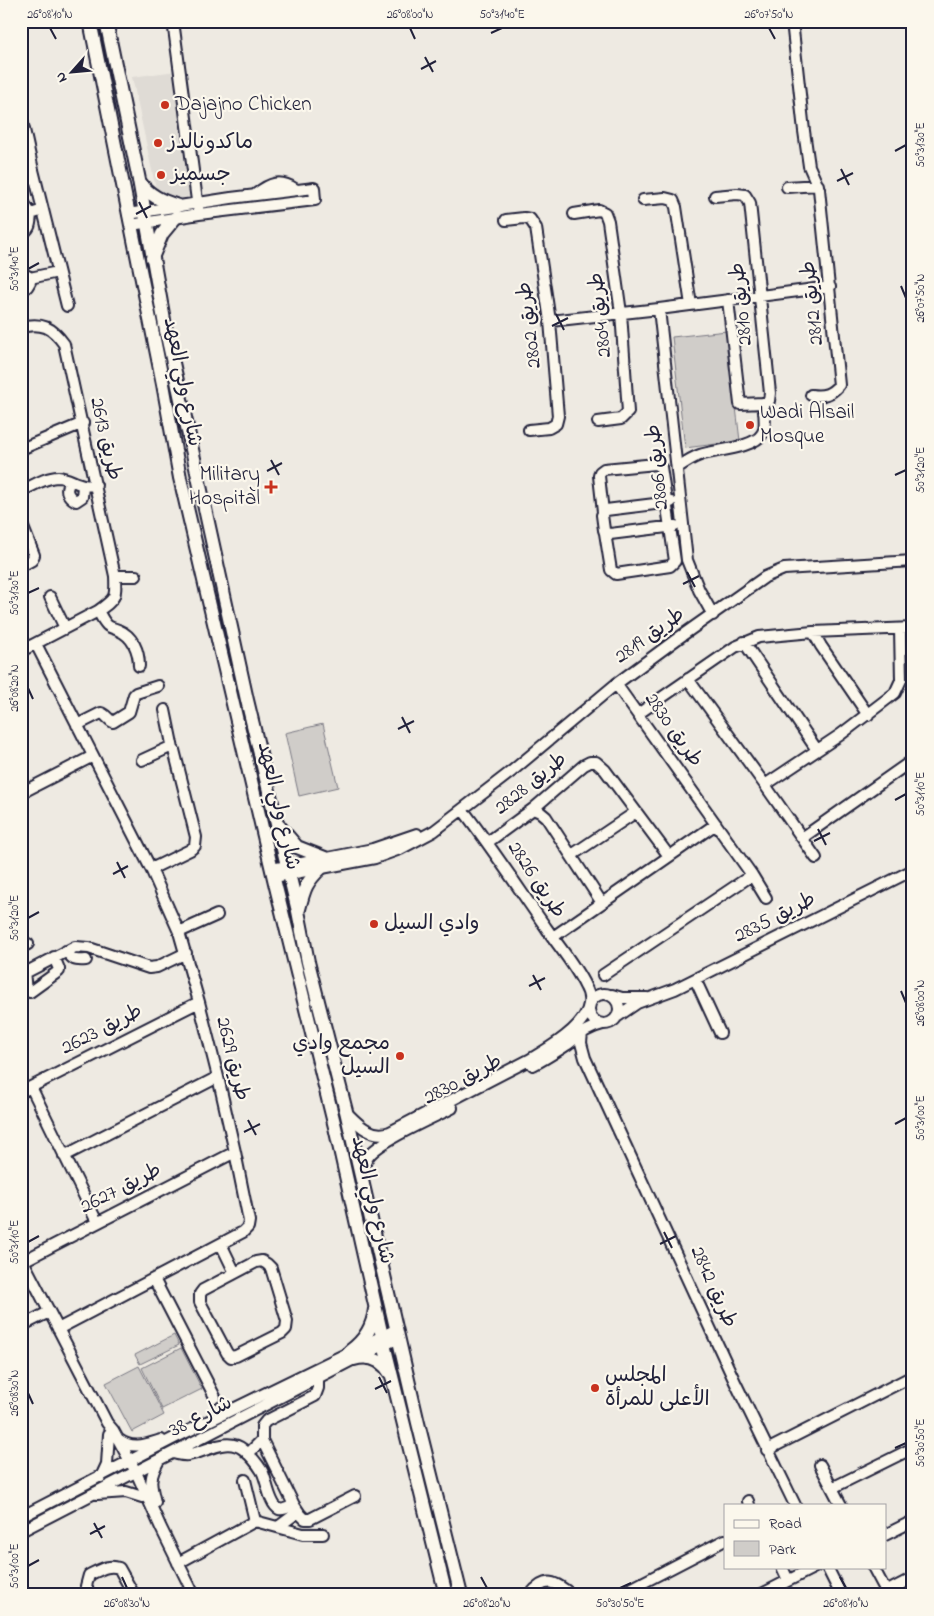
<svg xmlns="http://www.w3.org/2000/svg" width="934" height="1616" font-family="'Indie Flower','Playpen Sans Arabic',sans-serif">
<rect width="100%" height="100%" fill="#eeeae2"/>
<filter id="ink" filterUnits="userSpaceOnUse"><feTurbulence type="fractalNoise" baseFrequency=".02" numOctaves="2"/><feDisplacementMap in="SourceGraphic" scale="10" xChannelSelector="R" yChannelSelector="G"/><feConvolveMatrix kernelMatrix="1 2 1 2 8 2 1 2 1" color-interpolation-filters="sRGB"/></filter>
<g filter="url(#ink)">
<path fill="#dfdbd5" d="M 183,70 L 202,193 L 182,198 L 171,199 L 157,194 L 132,77 Z"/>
<path fill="#d0cdc9" stroke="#797882" d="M 727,331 L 740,441 L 685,448 L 672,337 Z
M 323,724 L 338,787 L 299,796 L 285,733 Z
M 174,1335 L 179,1345 L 140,1364 L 135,1355 Z
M 181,1348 L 202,1389 L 162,1409 L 142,1368 Z
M 139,1366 L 164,1415 L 132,1432 L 106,1383 Z"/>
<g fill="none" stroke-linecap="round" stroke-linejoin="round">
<defs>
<path id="minor" d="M 173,21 L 198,208
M 792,21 L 804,131 L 809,166 L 819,189 L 839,385 C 831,394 824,397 811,395
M 21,116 L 33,170 L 67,306
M 787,187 L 818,185
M 256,194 C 270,183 280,179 295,189
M 715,196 L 737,194 L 745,195 L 750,203 L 770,393 L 769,401 L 763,403 L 740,404 L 728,300
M 21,199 L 31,214 L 43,210
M 643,200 L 665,198 L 673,200 L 676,207 L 691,305
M 128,214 L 231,198 L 314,188 L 315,200 L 199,214 L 131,225
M 574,214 L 599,210 L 605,213 L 608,221 L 621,313 L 628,412 L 621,419 L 598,422
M 506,220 L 524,218 L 530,219 L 536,228 L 550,321 L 558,416 L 556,424 L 549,428 L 529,430
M 21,234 C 31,229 30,224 31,214
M 21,274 L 28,276 L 30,282 L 27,287 L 21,288
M 30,278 L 58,272
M 659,309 L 687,560 L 699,590 L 713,615
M 550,321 L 659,309 L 830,287
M 21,327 C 42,322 52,327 64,344 L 115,576 C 116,598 116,598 98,611 L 21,651
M 21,449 L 83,423
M 677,468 C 684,463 691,458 700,455 C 715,450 754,448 762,434 C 767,427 764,412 763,403
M 71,481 C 64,489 67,496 76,501 L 82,497 L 83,486
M 21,491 C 32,486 46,477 58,477 C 72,478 79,488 96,485
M 671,502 L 606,510 L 602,515 L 604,530 L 605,533 L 610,534 L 675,526
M 603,512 L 599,476 L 600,472 L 604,469 L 656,464 L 661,467 L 675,561 L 670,566 L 616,574 L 611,570 L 605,533
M 21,522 L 34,555 L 32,560 L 21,566
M 115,576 L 136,576
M 50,597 L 65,628
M 98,611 C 101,616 103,621 107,625 C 110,628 114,628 118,630 C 133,636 139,651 139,666
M 813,632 L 821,646 L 868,715
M 744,642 L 817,750
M 36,644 L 151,869 L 179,932 L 199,1002 L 218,1077 L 235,1152 L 249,1221 L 248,1227 L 243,1232 L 58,1329
M 688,679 L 765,785 L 816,858
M 616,684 L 752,875 L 766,898
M 165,710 L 173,749
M 638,714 L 735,647 L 759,637 L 813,632 L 913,628
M 77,725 L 101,713 C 106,714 108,720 113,722 L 129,712 L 134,695 L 136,693 L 158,686
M 142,760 L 168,748 L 171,748 L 174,750 L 196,837 L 195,846 L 190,850 L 151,869
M 765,785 L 840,735 L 895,693 L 901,680 L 900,629
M 21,793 L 93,756
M 533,809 L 540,812 L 546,817 L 602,903
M 802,838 L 913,760
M 488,842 L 533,809 L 584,765 L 590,762 L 596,762 L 605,770 L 669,856
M 572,855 L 636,812
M 272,869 L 373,849 L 417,834
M 274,877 L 375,858 L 400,849 L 434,831 L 512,771 L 616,684 L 677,639 L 765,577 L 784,569 L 913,561
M 179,932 L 217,915
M 553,937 L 716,824
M 21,947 L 28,944
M 66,951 C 73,960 74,961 86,960
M 24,974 C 26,980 24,986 27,991 L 30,992 L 59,971 L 59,969 L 54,957
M 21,975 L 75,947 L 89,948 L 149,968 L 157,967 L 186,953
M 603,975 L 752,875
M 695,979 L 720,1033
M589 1009a15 15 0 1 1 30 0a15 15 0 1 1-30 0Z
M 612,995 L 622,998 L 647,998
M 618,1016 L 637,1003 L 675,989 L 913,870
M 582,1032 L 581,1043 L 585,1058 L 735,1382 L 795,1505
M 533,1065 C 545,1059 557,1051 568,1044 C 581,1034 587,1028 603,1024
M 31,1087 L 97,1222
M 21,1092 L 199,1002
M 346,1112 C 358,1124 371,1139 390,1132 L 529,1060 C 548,1049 586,1027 589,1004 C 590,998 588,991 585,986 C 575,965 559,947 547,929 C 519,889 492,848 463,810
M 64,1156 L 218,1077
M 363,1176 C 363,1170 364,1163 368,1157 C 379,1141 432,1118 452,1108
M 221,1244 L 235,1273
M 21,1257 L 107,1423 L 113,1430 L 136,1472 L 161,1528 L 194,1595
M 23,1261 L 235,1152
M 262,1261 L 267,1264 L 271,1268 L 287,1321 L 286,1329 L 282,1333 L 236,1356 L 231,1357 L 227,1353 L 200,1302 L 200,1294 L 203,1290 L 256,1262 Z
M 154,1279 L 215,1397
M 21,1326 L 49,1312
M 318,1378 L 318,1388 L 315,1396 L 266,1421 L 262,1426 L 262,1440 L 294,1505 L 300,1514 L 305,1519 L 310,1519 L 355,1496
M 118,1439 C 132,1450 145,1445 161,1440
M 767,1450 L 913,1376
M 173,1453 C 178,1454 183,1456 188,1455 C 206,1452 227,1436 244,1450 C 251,1456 257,1463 262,1471 C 267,1480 269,1504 279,1509 C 284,1511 290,1506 294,1505
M 248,1454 L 262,1440
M 820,1465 L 841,1505
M 101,1477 L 107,1464 L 109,1434
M 245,1480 L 255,1521
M 832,1488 L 913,1448
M 97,1494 L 126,1492 L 142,1497
M 748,1501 L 749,1505
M 155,1502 C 150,1483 149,1478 159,1460
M 21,1517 L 176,1437 L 397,1329
M 278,1527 L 298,1512
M 21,1531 L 354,1359 L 399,1338
M 885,1535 L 913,1521
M 178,1563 L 255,1521 L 303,1534 L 323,1534
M 782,1567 L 788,1580
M 827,1567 L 841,1595
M 873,1567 L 888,1595
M 886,1592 L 913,1578
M 21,1593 L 23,1592
M 90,1595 L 86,1586 L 89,1575 C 100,1570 108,1564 119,1568 L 134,1595
M 530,1595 C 546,1575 555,1582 572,1595
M 619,1595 L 725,1540
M 760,1595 L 815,1567"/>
<path id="major" d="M 90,21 L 163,384 L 180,478 L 275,883 L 335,1127 L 382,1336 L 446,1595
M 106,21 L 139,180 L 166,331 L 247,700 L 298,911 L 308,962 L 346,1111 L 418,1423 L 461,1595
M 139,181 C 149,196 162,201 178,206
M 152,258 L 162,234 L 176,217
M 279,826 L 297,847 L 325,858
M 299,909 C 304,889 306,882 321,868
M 350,1351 C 364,1341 373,1327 375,1309
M 354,1359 C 369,1355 382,1360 390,1373"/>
</defs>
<use href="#minor" stroke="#22223b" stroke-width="14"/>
<use href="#major" stroke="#22223b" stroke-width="16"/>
<use href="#minor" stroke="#fbf7ec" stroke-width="10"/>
<use href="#major" stroke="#fbf7ec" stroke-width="12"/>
</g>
</g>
<path fill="none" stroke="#22223b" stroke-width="2" d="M 50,28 L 56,39M 410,28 L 415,39M 769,28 L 775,39M 491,33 L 502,28M 425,57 L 433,72M 421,69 L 436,61M 895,151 L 906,145M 841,169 L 849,185M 837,181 L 853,173M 139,202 L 147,218M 136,214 L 151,206M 28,269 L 39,263M 901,286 L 906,298M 556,314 L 564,330M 552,326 L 568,318M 271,460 L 279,475M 267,471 L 282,463M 895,475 L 906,470M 687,572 L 695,587M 683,584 L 699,576M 28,593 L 39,588M 28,688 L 33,699M 402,717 L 410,733M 398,729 L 414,721M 895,800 L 906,794M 818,829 L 826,845M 814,841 L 830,833M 117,862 L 125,878M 113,874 L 128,866M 28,918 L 39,912M 533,975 L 541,990M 529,986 L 545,978M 901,991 L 906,1003M 248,1120 L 256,1135M 895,1124 L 906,1118M 244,1132 L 260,1124M 664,1232 L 672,1248M 28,1242 L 39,1236M 660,1244 L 676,1236M 379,1377 L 387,1393M 375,1389 L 391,1381M 28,1393 L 33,1404M 895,1448 L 906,1443M 94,1523 L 102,1538M 90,1534 L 105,1526M 28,1566 L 39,1560M 122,1577 L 127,1588M 481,1577 L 487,1588M 840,1577 L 846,1588M 620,1588 L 631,1583"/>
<g fill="#c8321e" stroke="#fbf7ec" stroke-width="2">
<circle cx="165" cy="105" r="5"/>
<circle cx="158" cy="143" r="5"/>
<circle cx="161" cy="175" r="5"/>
<circle cx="750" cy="425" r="5"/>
<path d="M268.5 479.5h5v5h5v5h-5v5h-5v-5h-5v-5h5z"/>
<circle cx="374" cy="924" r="5"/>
<circle cx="400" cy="1056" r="5"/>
<circle cx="595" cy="1388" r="5"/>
</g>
<g text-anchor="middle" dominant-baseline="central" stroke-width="4.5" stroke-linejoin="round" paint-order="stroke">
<g font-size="21" fill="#22223b" stroke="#fbf7ec" text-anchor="start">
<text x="175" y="105">Dajajno Chicken</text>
<text x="168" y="143">ماكدونالدز</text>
<text x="171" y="175">جسميز</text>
<text x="760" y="413">Wadi Alsail<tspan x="760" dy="24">Mosque</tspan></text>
<text x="260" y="475" text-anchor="end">Military<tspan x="260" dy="24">Hospital</tspan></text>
<text x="384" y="924">وادي السيل</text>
<text x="390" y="1044" text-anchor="end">مجمع وادي<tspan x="390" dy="24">السيل</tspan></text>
<text x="605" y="1376">المجلس<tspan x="605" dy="24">الأعلى للمرأة</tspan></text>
</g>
<g font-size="21" fill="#22223b" stroke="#fbf7ec">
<text transform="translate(813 303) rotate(-96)">طريق 2812</text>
<text transform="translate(742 304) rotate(-96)">طريق 2810</text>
<text transform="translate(601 315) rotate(-96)">طريق 2804</text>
<text transform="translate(530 325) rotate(-97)">طريق 2802</text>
<text transform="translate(182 382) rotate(79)">شارع ولي العهد</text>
<text transform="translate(105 439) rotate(77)">طريق 2613</text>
<text transform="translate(658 467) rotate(-96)">طريق 2806</text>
<text transform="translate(650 636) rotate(-36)">طريق 2819</text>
<text transform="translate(673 730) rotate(55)">طريق 2830</text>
<text transform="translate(531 784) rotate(-39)">طريق 2828</text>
<text transform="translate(278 806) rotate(77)">شارع ولي العهد</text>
<text transform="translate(536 880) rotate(56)">طريق 2826</text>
<text transform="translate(775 918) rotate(-27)">طريق 2835</text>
<text transform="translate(102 1030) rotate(-27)">طريق 2623</text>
<text transform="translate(232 1059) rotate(76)">طريق 2629</text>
<text transform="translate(463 1080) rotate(-28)">طريق 2830</text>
<text transform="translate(121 1189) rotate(-27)">طريق 2627</text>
<text transform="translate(372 1200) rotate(77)">شارع ولي العهد</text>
<text transform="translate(713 1287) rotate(66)">طريق 2842</text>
<text transform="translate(201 1417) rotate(-27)">شارع 38</text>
</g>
</g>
<rect width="934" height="1616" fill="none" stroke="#fbf7ec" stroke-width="55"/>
<rect x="724" y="1504" width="162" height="65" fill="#fbf7ec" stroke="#a4a2a5"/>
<rect x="734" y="1520" width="25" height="8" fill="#fbf7ec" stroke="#a4a2a5"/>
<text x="769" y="1528" font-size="15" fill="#22223b">Road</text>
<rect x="734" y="1541" width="25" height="15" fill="#d0cdc9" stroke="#a4a2a5"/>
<text x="769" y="1554" font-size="15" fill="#22223b">Park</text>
<g transform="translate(72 72) rotate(243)" stroke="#fbf7ec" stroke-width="4" paint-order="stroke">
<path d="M0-4L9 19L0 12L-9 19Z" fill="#22223b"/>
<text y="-8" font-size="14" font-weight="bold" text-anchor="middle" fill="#22223b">N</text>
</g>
<rect x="28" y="28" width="878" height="1560" fill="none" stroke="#22223b" stroke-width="2"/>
<g font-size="12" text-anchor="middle" fill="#22223b">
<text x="50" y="18">26°08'10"N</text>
<text x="410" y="18">26°08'00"N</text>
<text x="502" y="18">50°31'40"E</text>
<text x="769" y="18">26°07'50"N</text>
<text transform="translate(920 145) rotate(-90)" y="4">50°31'30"E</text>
<text transform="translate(14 269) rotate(-90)" y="4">50°31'40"E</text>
<text transform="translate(920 298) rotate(-90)" y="4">26°07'50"N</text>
<text transform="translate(920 470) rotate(-90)" y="4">50°31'20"E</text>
<text transform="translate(14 593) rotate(-90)" y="4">50°31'30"E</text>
<text transform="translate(14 688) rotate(-90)" y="4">26°08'20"N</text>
<text transform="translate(920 794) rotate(-90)" y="4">50°31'10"E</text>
<text transform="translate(14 918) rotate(-90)" y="4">50°31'20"E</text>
<text transform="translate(920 1003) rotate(-90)" y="4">26°08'00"N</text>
<text transform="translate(920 1118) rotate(-90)" y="4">50°31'00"E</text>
<text transform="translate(14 1242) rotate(-90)" y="4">50°31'10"E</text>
<text transform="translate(14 1393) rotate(-90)" y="4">26°08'30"N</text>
<text transform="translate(920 1443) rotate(-90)" y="4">50°30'50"E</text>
<text transform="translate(14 1566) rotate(-90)" y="4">50°31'00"E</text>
<text x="127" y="1607">26°08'30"N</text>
<text x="487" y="1607">26°08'20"N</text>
<text x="620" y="1607">50°30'50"E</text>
<text x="846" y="1607">26°08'10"N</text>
</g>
</svg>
